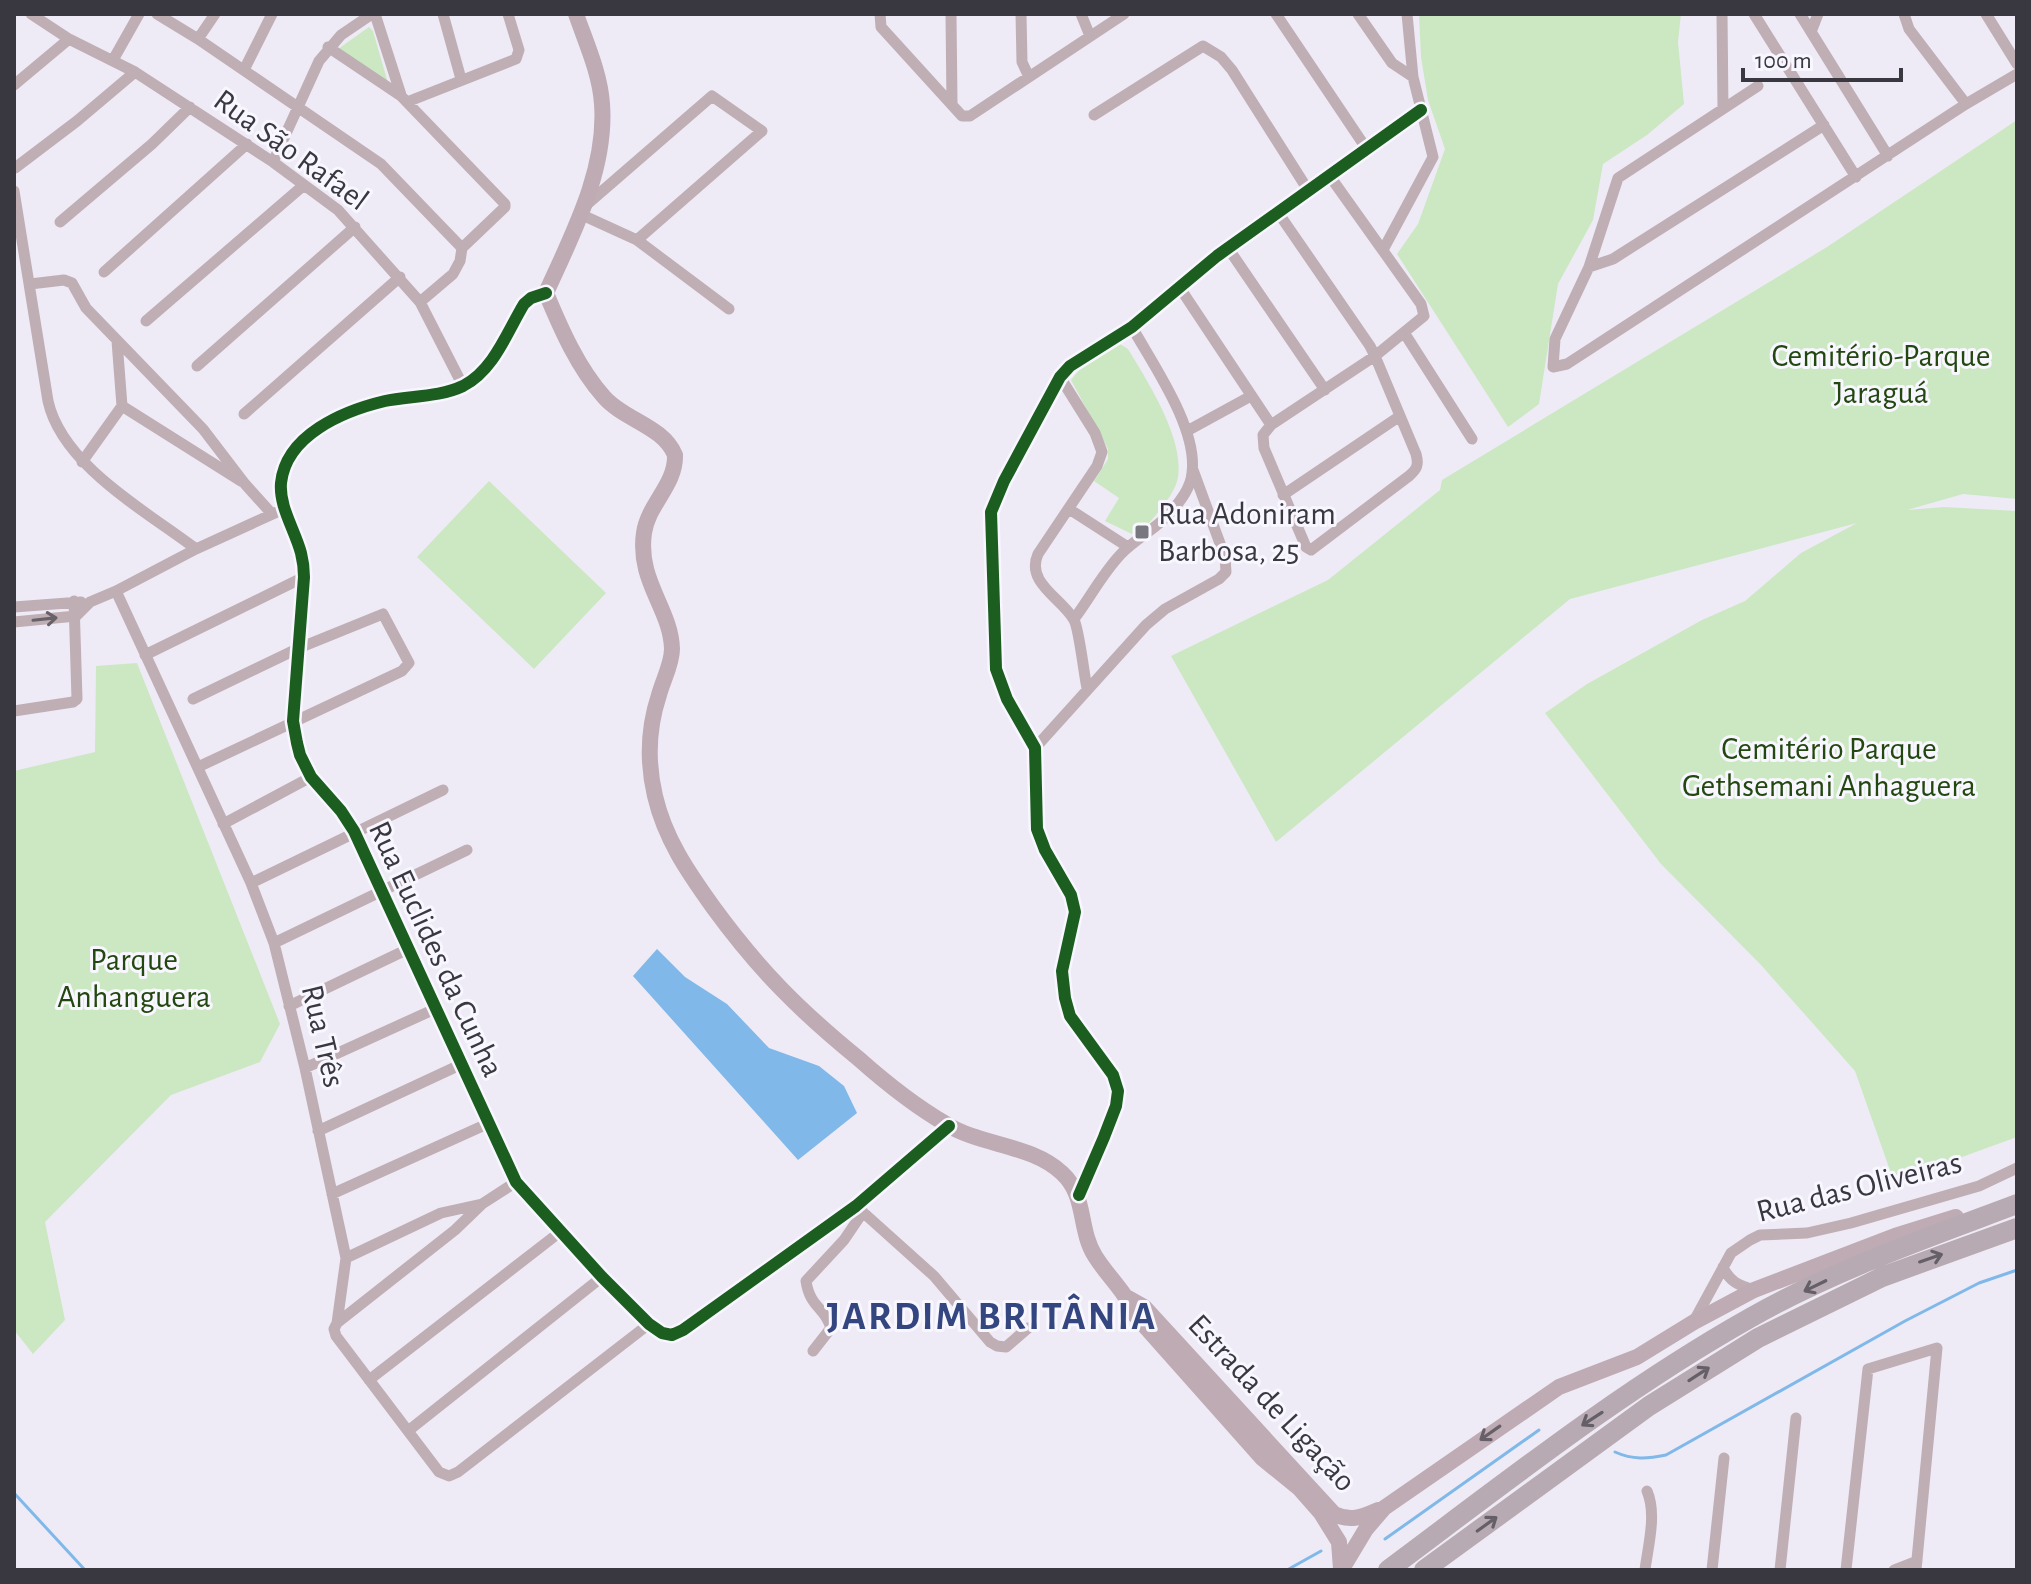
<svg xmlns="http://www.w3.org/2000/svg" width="2031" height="1584" font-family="'Alegreya Sans',sans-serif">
<rect width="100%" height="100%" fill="#eeebf6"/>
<path fill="#cbe8c2" d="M 1419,14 L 1681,14 L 1678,42 L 1684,104 L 1647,135 L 1603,164 L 1593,220 L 1558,284 L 1539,404 L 1508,427 L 1397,254 L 1418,224 L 1445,149 L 1428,100 L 1421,57 Z
M 369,27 L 373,31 L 388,83 L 338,49 Z
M 2017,120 L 2017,499 L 1963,494 L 1907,510 L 1944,507 L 2017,511 L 2017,1137 L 1918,1173 L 1892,1176 L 1855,1071 L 1761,965 L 1661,864 L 1545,713 L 1587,684 L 1702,620 L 1745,601 L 1801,553 L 1857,523 L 1570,599 L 1276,842 L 1171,656 L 1328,580 L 1440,490 L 1442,480 L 1827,247 Z
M 1120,344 L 1128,349 C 1148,382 1184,438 1178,477 C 1176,489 1167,501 1160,510 C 1152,520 1143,531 1132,534 L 1105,521 L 1119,498 L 1094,481 L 1108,459 L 1108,449 L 1071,380 L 1080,369 Z
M 489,481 L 606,593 L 534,669 L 417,557 Z
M 137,663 L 280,1024 L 260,1062 L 171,1095 L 45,1222 L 65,1320 L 33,1354 L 14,1330 L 14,771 L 95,752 L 96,666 Z"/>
<path fill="#7fb8e9" d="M 657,949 L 685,977 L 727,1004 L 769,1048 L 819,1066 L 844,1086 L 857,1113 L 798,1160 L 633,976 Z"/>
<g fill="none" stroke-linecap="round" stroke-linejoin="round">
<path stroke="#7fb8e9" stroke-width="3" d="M 1615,1452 C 1633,1460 1647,1459 1666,1455 L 1905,1321 L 1979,1283 L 2017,1270
M 14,1493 L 85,1570
M 1385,1539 L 1539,1430
M 1287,1570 L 1321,1551"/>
<path stroke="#c0aeb5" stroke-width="11" d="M 31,14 L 69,39 L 135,72 L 273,162 L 338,210 L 420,302 L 463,386
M 157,14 L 198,39 L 381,164 L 462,248
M 375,14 L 401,95
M 443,14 L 461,79
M 880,14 L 881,27 L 962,116 L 970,116 L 1124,14
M 951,14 L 952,103
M 1021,14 L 1022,62 L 1029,77
M 1081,14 L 1090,36
M 1276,14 L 1366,148
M 1358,14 L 1392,63 L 1413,77
M 1722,14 L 1723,109
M 1754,14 L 1856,177
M 1800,14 L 1888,156
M 1904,14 L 1909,29 L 1966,104
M 1986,14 L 2017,64
M 1811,32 L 1818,14
M 198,39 L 215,14
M 328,47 L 401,96 L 505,204 L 505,207 L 462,248 L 460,261 L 453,274 L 420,302
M 113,60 L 139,14
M 244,70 L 272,14
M 14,85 L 69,39
M 1758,86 L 1618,178 L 1589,267 L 1555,339 L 1553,367 L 1567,364 L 1966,104 L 2017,74
M 407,102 L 516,59 L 519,50 L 508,14
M 1094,115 L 1203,46 L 1221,57 L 1232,70 L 1308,190
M 273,162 L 319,61 L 341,35 L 372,14
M 15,168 L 77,121 L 135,72
M 14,191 L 48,401 C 62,465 146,511 196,549
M 585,206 L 712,96 L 762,131 L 637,240 L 729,309
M 1277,211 L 1370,346 L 1375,356 L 1416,454 C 1419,465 1417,469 1409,476 L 1311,550 L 1306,547 L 1264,448 L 1263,435 L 1271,425 L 1375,356 L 1424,316 L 1421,304 L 1329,175
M 580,214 L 637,240
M 60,222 L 152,144 L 190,107
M 1228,248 L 1325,390
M 1383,250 L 1433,157 L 1413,77 L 1407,14
M 1589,267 L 1613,259 L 1824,125
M 104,272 L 247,144
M 30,284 L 64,280 L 72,283 L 86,308 L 203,429 L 245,484 L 272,514
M 1180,288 L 1271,425
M 546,293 L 531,298 L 524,304 C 507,332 494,370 463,386 C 440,397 409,396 385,401 C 343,411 286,435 281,483 C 279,507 295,530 301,553 C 303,561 304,569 304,577 L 293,721 L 297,743 L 300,755 L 311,777 L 341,811 L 354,831 L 516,1182 L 602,1277 L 649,1324 L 662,1333 L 672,1335 L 683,1330 L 856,1206 L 949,1126
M 146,321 L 304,185
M 1405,334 L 1472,439
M 117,341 L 122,406 L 241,481
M 197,366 L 355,227
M 1060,377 L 1095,433 L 1102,452 L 1097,466 L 1038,554 C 1025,583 1063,599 1074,620 C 1079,628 1084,675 1087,688
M 244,414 L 400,277
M 1187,431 L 1251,396
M 82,462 L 122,406
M 1283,495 L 1400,416
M 1069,509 L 1128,547
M 116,591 L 251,883 L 274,943 L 305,1068 L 346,1258 L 337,1323 L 334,1329 L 336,1336 L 439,1472 L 449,1476 L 458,1472 L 649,1324
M 14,607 L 81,602
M 1074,619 C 1090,598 1102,574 1121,554 C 1136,538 1158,528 1172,511 C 1181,500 1191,487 1192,473 C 1198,428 1153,365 1132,327
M 14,622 L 76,616 L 90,602 L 116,591 L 196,549 L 277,512
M 145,655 L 304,577
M 193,699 L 299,648 L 383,614 L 409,663 L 402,671 L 198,767
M 14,711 L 73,702 L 77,699 L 74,601
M 1035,748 L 1146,625 L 1165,609 L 1219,579 L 1226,572 L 1225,557 L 1193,470
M 223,824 L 311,777
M 251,883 L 443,790
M 274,943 L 467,850
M 289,1006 L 408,949
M 305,1068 L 437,1008
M 318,1131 L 462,1064
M 332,1194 L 487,1124
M 1079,1195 L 1104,1137 L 1116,1106 L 1118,1091 L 1113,1075 L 1070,1016 L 1065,998 L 1062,971 L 1075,912 L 1071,895 L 1045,850 L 1037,829 L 1035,748 L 1007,699 L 996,669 L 991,512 L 1004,481 L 1060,377 L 1070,366 L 1132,327 L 1217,256 L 1421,110
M 856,1206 L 934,1276 L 990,1342 L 997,1346 L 1006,1347 L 1028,1328
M 346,1258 L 441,1213 L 482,1204 L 516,1182
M 1723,1267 C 1730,1282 1738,1285 1754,1290
M 1694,1321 L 1731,1253 L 1750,1240 L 1760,1235 L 1807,1233 L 1851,1223 L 1979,1186 L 2017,1168
M 337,1323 L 455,1230 L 482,1204
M 813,1351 L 831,1328 C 825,1307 810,1308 806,1281 L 844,1240 L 863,1212
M 369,1380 L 560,1232
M 408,1431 L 602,1277
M 1645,1570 C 1648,1546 1657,1514 1647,1491
M 1712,1570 L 1724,1458
M 1780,1570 L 1796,1418
M 1846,1570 L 1868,1369 L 1937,1348 L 1916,1570
M 1894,1570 L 1917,1561"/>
<path stroke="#beabb4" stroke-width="16" d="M 576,14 C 586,43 600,73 602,104 C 607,170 572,235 546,293 C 561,329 578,368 604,397 C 624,420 663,426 675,455 C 676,485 648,504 644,533 C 637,581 671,609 672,649 C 672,664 663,680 659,695 C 648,728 647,762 655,796 C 665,839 688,872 713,907 C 759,970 799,1010 859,1059 C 886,1083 915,1106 946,1124 C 981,1146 1031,1144 1062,1173 C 1087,1196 1078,1229 1095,1256 C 1108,1277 1126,1292 1135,1315 L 1262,1458 L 1299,1488 L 1321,1513 L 1339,1542 L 1341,1569
M 1128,1298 L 1144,1307 L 1334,1514 C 1351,1522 1362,1517 1378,1510
M 1342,1569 L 1366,1529 L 1384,1508 L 1559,1387 L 1637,1357 L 1694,1322 L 1754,1290 L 1895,1236 L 1956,1217"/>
<path stroke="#b8aab2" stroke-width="20" d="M 1388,1570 C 1506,1482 1622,1390 1750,1318 C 1834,1270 1927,1238 2017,1204
M 1424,1570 L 1649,1406 L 1758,1338 L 1882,1277 L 2017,1228"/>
<defs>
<path id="cycleway" d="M 546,293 L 531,298 L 524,304 C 507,332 494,370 463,386 C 440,397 409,396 385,401 C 343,411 286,435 281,483 C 279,507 295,530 301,553 C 303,561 304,569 304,577 L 293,721 L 297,743 L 300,755 L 311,777 L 341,811 L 354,831 L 516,1182 L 602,1277 L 649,1324 L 662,1333 L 672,1335 L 683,1330 L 856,1206 L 949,1126
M 1079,1195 L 1104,1137 L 1116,1106 L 1118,1091 L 1113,1075 L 1070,1016 L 1065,998 L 1062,971 L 1075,912 L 1071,895 L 1045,850 L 1037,829 L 1035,748 L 1007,699 L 996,669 L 991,512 L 1004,481 L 1060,377 L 1070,366 L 1132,327 L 1217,256 L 1421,110"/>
</defs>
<use href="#cycleway" stroke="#f8f6fe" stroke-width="17"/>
<use href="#cycleway" stroke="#1b5e20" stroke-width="12"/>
</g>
<defs><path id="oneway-shaft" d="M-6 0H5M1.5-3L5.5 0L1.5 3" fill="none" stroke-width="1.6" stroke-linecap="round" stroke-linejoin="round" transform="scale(2)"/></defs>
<use stroke="#686168" href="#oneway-shaft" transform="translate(45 619) rotate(-6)"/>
<g stroke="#655f67">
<use href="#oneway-shaft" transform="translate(1931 1258) rotate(-19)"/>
<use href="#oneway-shaft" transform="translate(1815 1286) rotate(154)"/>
<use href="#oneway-shaft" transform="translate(1699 1374) rotate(-33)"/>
<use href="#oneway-shaft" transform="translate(1592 1419) rotate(147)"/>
<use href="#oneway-shaft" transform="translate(1487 1524) rotate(-36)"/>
</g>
<use stroke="#686068" href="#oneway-shaft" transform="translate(1490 1433) rotate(145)"/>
<rect fill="#78767f" stroke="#f8f6fe" stroke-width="3" x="1134" y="524" width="16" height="16" rx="4"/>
<g text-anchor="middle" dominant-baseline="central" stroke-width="6" stroke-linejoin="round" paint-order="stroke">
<g font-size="32" fill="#39373f" stroke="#f8f6fe">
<text transform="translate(291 150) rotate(36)">Rua São Rafael</text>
<text transform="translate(436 949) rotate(65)">Rua Euclides da Cunha</text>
<text transform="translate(323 1036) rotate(77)">Rua Três</text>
<text transform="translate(1859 1187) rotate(-14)">Rua das Oliveiras</text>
<text transform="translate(1272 1403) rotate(47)">Estrada de Ligação</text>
</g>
<g font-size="32" fill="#22470f" stroke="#f8f6fe">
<text x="1881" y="356">Cemitério-Parque<tspan x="1881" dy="37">Jaraguá</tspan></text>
<text x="1829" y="749">Cemitério Parque<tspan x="1829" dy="37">Gethsemani Anhaguera</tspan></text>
<text x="134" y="960">Parque<tspan x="134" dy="37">Anhanguera</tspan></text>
</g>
<g font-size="32" fill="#39373f" stroke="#f8f6fe" text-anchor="start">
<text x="1158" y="514">Rua Adoniram<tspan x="1158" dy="37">Barbosa, 25</tspan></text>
</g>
<g font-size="40" font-weight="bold" letter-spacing="2" fill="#344680" stroke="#f8f6fe">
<text x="992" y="1317">JARDIM BRITÂNIA</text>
</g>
</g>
<rect width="2031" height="1584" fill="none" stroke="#39373f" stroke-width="32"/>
<path d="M1743 68v12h158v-12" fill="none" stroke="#39373f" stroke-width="4"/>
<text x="1755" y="68" font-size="24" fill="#39373f" stroke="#f8f6fe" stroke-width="6" paint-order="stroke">100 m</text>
</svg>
